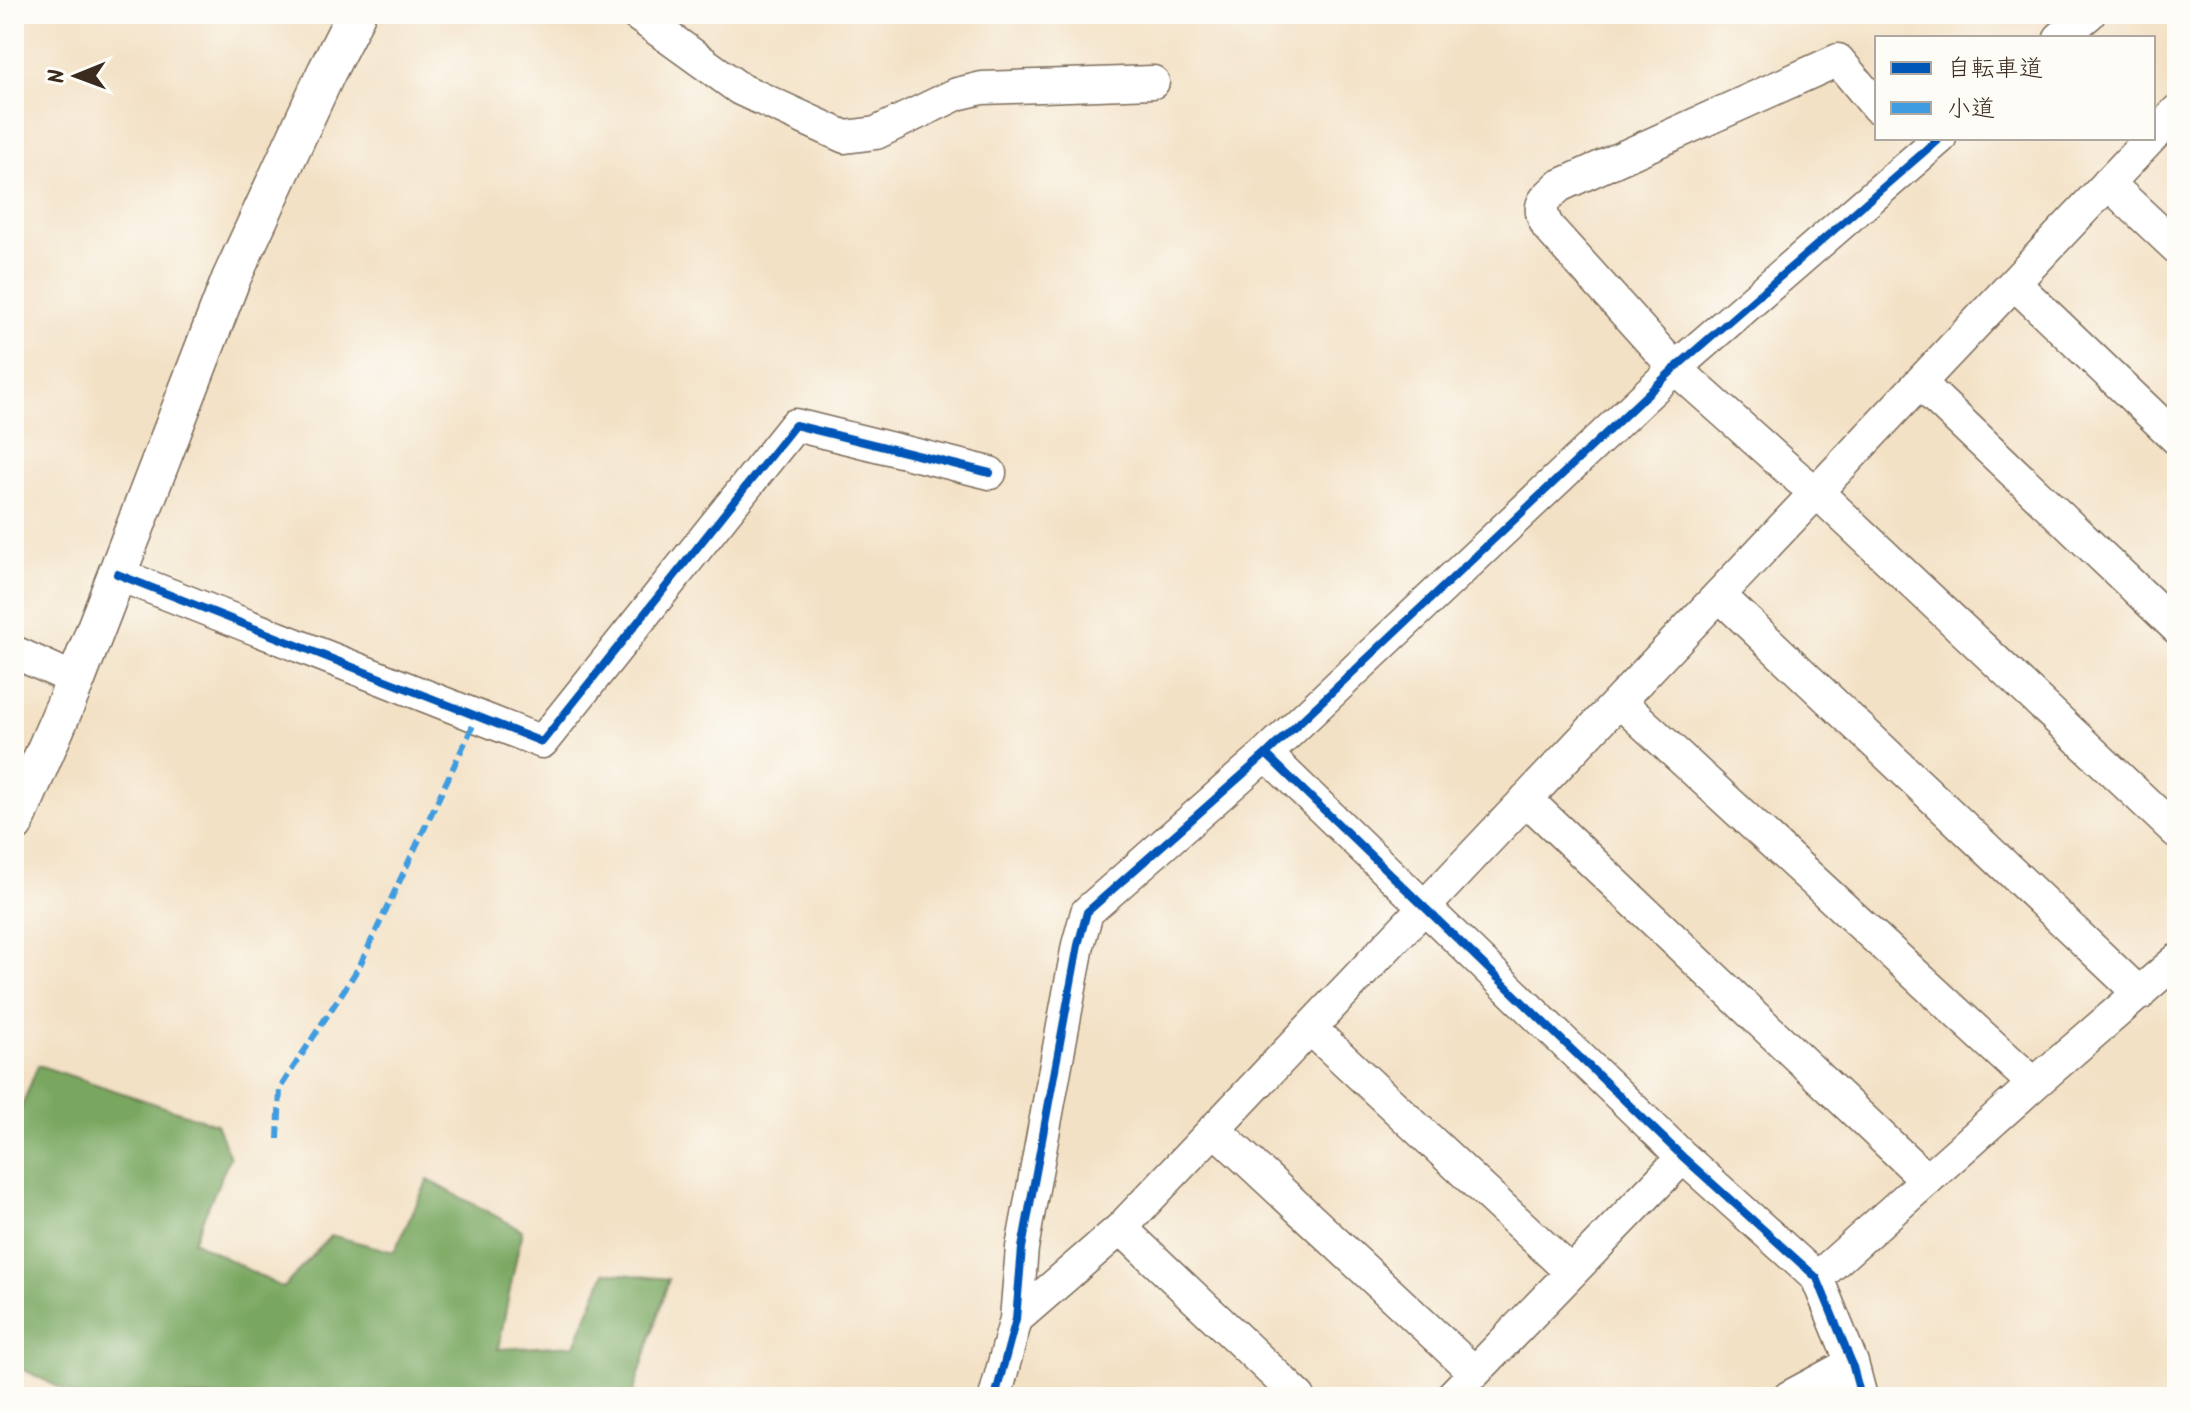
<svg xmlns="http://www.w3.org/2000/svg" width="2191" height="1411" font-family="Kalam,'Klee One',sans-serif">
<rect width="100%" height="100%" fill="#fdfcf7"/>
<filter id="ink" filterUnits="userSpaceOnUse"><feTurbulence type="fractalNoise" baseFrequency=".0125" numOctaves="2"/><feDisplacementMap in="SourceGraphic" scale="16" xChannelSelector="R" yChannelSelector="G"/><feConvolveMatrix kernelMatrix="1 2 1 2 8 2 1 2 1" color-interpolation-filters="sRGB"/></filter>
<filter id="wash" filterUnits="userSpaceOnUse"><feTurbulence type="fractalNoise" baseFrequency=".006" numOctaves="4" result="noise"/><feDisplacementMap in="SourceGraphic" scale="32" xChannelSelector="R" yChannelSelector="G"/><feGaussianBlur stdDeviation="1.8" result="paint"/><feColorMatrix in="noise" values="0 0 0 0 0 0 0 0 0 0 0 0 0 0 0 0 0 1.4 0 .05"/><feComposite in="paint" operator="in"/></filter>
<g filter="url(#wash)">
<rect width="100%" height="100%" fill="#f3e1c5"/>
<path fill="#79a761" stroke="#5a6840" stroke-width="2" d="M 38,1065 L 216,1124 L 230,1157 L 193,1241 L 283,1288 L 331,1235 L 394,1252 L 428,1180 L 522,1230 L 498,1349 L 575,1345 L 605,1272 L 669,1279 L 632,1397 L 78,1397 L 14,1365 L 14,1126 Z"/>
</g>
<g filter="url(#ink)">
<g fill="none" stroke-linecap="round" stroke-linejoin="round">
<defs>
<path id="minor" d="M 636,14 L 740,89 L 845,137 L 876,133 L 957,94 L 982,88 L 1153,82
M 2060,38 L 2089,14
M 1877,107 L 1838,60 L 1559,186 C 1542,202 1536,205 1548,227 L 1675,368 L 1799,479 L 1817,492 L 2177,832
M 2153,136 L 2177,111
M 2108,183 L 2177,248
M 2014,283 L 2177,439
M 1920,383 L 2177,628
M 117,574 L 542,742 L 795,425 L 990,473
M 1719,595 L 2140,994
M 14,652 L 76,680
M 1619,701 L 2034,1084
M 1266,754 L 1683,1157 L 1817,1278 L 1852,1363 L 1861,1397
M 1526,799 L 1927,1180
M 1310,1028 L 1571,1272
M 1214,1129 L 1474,1372
M 1121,1228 L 1299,1397
M 1817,1278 L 2034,1084 L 2177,960
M 1016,1319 L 1121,1228 L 2151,138
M 995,1397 L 1016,1319 L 1022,1248 L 1078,945 L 1087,912 L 1266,754 L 1675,368 L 1940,138
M 1451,1397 L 1683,1157
M 1789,1397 L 1852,1363"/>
<path id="tertiary" d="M 14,824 L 76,680 L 231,279 L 326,73 L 356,14"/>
</defs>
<use href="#minor" stroke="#7b6a58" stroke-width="35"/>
<use href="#tertiary" stroke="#7b6a58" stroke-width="41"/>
<use href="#minor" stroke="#fff" stroke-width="32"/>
<use href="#tertiary" stroke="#fff" stroke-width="38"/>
<path stroke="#3f9ce0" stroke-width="6" stroke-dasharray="12 6" stroke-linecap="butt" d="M 278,1139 L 280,1088 L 359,967 L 477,717"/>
<defs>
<path id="cycleway" d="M 117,574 L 542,742 L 795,425 L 990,473
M 1266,754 L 1683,1157 L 1817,1278 L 1852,1363 L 1861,1397
M 995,1397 L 1016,1319 L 1022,1248 L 1078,945 L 1087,912 L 1266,754 L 1675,368 L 1940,138"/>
</defs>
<use href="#cycleway" stroke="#fdfcf7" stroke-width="13"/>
<use href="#cycleway" stroke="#0057b8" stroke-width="8"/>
</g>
</g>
<rect width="2191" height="1411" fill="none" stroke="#fdfcf7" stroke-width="48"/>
<rect x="1875" y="36" width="280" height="104" fill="#fdfcf7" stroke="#afa8a0" stroke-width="2"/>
<rect x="1891" y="62" width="40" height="12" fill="#0057b8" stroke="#afa8a0" stroke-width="2"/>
<text x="1947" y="76" font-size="24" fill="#3b2a1e">自転車道</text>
<rect x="1891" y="102" width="40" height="12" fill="#3f9ce0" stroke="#afa8a0" stroke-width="2"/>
<text x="1947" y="116" font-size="24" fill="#3b2a1e">小道</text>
<g transform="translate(76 76) rotate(269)" stroke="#fdfcf7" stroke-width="6" paint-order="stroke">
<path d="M0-6L14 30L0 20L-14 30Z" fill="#3b2a1e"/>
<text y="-12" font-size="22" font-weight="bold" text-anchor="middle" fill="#3b2a1e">N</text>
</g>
</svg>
